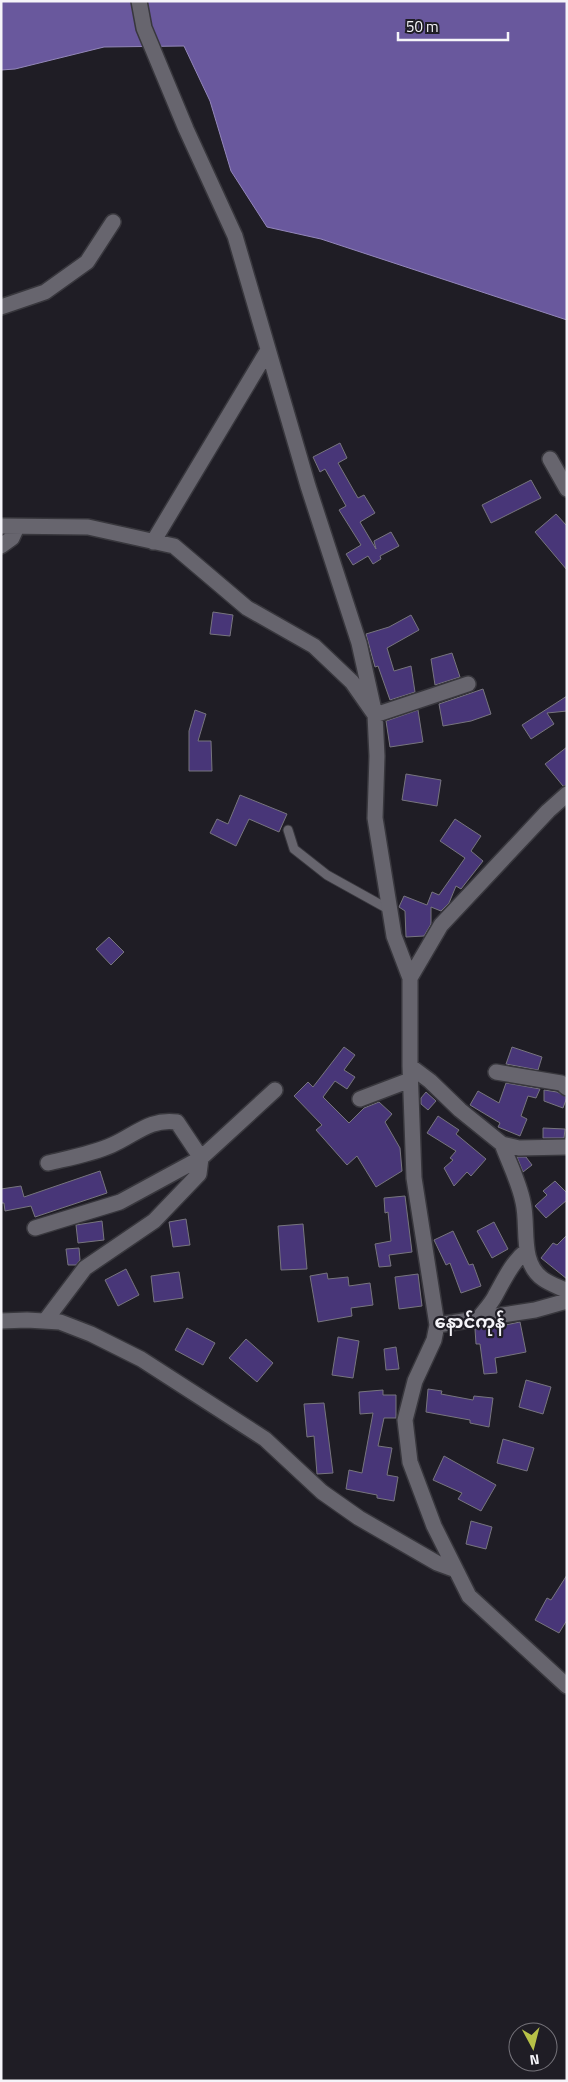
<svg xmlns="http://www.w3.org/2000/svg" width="568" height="2082" font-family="'Titillium Web','Noto Sans Myanmar',sans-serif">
<rect width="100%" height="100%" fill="#1f1d25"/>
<path fill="#69589d" stroke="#9387b9" d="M 1,1 L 567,1 L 567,320 L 321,239 L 267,227 L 231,171 L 210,101 L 184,46 L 104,47 L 15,69 L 1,70 Z"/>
<path fill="#483678" stroke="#77757e" d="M 340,443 L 347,458 L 338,463 L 358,498 L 364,495 L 375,513 L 360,522 L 376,549 L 374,541 L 391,532 L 399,546 L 380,556 L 381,559 L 373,564 L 368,556 L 353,565 L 346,554 L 361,545 L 339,510 L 346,506 L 325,469 L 320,472 L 313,457 Z
M 531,480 L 541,498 L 491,523 L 482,505 Z
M 556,514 L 567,526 L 567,570 L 535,532 Z
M 213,612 L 233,615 L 230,636 L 210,634 Z
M 411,615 L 419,630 L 387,648 L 394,671 L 411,666 L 415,692 L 390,700 L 378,666 L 375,667 L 366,634 L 389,627 Z
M 452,653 L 460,677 L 435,685 L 431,659 Z
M 483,689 L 491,714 L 471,721 L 443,726 L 439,704 Z
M 567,696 L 567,711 L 547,713 L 554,724 L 531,739 L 522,725 Z
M 195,710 L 206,714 L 198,741 L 211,741 L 212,771 L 189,771 L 189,731 Z
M 418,710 L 423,742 L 390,747 L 386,721 Z
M 567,747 L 567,785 L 563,786 L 545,764 Z
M 406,774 L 441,780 L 437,806 L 402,800 Z
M 240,795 L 287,814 L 279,832 L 249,819 L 236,846 L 210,833 L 217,819 L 228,824 Z
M 455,819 L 481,836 L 471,851 L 483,861 L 461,889 L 456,886 L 449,903 L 441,911 L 431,907 L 431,924 L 424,936 L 406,937 L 405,911 L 399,907 L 404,896 L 427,905 L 432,892 L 439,895 L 465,858 L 440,841 Z
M 109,937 L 124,952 L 111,965 L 96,949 Z
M 344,1047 L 355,1055 L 344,1070 L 355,1077 L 347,1089 L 335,1081 L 323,1097 L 349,1123 L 364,1108 L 379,1102 L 392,1114 L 385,1122 L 400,1148 L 402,1171 L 376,1187 L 357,1156 L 347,1165 L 316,1130 L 322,1125 L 294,1096 L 308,1082 L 313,1087 Z
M 512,1047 L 542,1057 L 538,1070 L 506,1064 Z
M 506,1083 L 540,1089 L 536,1098 L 528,1096 L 521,1116 L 527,1119 L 520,1136 L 498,1127 L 500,1123 L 470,1105 L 478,1091 L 499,1103 Z
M 544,1090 L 557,1092 L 567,1097 L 563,1108 L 544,1101 Z
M 426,1092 L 436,1101 L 428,1110 L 421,1104 L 421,1098 Z
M 438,1116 L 459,1130 L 456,1134 L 486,1159 L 471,1176 L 467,1172 L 454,1186 L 444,1168 L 453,1160 L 450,1158 L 456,1151 L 427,1133 Z
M 543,1128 L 565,1129 L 564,1138 L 543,1138 Z
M 517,1157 L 526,1157 L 532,1165 L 523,1172 Z
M 100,1171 L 107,1193 L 35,1217 L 31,1206 L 5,1211 L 4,1203 L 1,1203 L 1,1189 L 21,1186 L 24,1197 Z
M 555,1181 L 567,1193 L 567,1200 L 546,1218 L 535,1206 L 547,1195 L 543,1191 Z
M 405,1196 L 412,1252 L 389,1255 L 391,1266 L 379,1267 L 375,1244 L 391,1241 L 388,1212 L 385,1213 L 384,1198 Z
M 186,1219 L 190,1245 L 173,1247 L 169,1222 Z
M 102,1221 L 104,1240 L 78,1243 L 76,1225 Z
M 494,1222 L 508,1249 L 492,1258 L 477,1231 Z
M 303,1224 L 307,1269 L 281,1270 L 278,1226 Z
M 453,1231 L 469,1265 L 473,1264 L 481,1286 L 461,1293 L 450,1263 L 446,1265 L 434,1240 Z
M 567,1235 L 567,1279 L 541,1258 L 553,1243 L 557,1245 Z
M 79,1248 L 80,1260 L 76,1265 L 68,1265 L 66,1249 Z
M 126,1269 L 139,1295 L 118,1306 L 105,1280 Z
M 179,1272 L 183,1298 L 154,1302 L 151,1276 Z
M 327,1273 L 328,1279 L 348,1277 L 349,1286 L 370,1283 L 373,1305 L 351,1308 L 352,1316 L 318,1322 L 310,1276 Z
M 418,1274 L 422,1306 L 399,1309 L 395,1277 Z
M 520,1322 L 526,1352 L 495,1358 L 497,1373 L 484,1374 L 480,1344 L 476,1344 L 475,1329 L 491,1326 L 491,1328 Z
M 187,1328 L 215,1343 L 203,1365 L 175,1350 Z
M 338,1337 L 359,1341 L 353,1378 L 332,1375 Z
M 246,1339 L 273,1363 L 257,1382 L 229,1358 Z
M 396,1347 L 399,1369 L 386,1370 L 384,1349 Z
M 526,1380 L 551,1387 L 543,1414 L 519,1407 Z
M 428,1389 L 442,1391 L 441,1394 L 473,1400 L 474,1396 L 493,1398 L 489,1427 L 470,1423 L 470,1420 L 426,1412 Z
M 383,1390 L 383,1395 L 396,1395 L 396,1418 L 384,1418 L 378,1446 L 392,1448 L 387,1475 L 398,1477 L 394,1501 L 377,1498 L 377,1495 L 346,1489 L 349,1470 L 362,1473 L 373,1413 L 360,1414 L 359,1392 Z
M 324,1403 L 333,1473 L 317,1474 L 314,1436 L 307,1437 L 304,1404 Z
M 503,1439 L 534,1448 L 527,1471 L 497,1463 Z
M 444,1456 L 496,1485 L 481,1511 L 458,1499 L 462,1493 L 433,1480 Z
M 471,1521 L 492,1527 L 486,1549 L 466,1544 Z
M 567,1575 L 567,1620 L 559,1633 L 535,1620 L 547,1598 L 551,1600 Z"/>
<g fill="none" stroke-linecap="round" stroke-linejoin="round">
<defs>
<path id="lane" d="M 288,830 L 294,849 L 327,875 L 390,910"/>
<path id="street" d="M 139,1 L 144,28 L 186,129 L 235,236 L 308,486 L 359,643 L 375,715 L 468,684
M 1,307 L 45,292 L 87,262 L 113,222
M 550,459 L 567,489
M 1,526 L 88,527 L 174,546 L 247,608 L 314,646 L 352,682 L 375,715 L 377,756 L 375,818 L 394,936 L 410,978 L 410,1066 L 414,1178 L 437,1325 L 434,1340 L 415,1381 L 405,1420 L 410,1462 L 434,1526 L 469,1596 L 567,1686
M 153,542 L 268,350
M 1,546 L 12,538 L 17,527
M 410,978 L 441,925 L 548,811 L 567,794
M 410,1066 L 430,1081 L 460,1110 L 502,1144 L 519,1148 L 567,1147
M 496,1072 L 561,1083 L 567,1088
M 360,1099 L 410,1080
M 502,1144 C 509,1163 519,1182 523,1202 C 529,1227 519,1262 543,1279 C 550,1284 559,1287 567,1291
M 35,1228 L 120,1202 L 201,1158 L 177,1122 C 150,1118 135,1135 112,1145 C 92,1154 69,1158 48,1163
M 479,1318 C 484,1311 491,1304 495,1296 C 504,1280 512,1262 527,1250
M 1,1321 L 27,1320 L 60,1322 L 91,1334 L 141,1359 L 265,1439 L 322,1492 L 359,1518 L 437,1563 L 456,1570
M 45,1321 L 85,1268 L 154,1221 L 199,1174 L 201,1158 L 275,1090
M 437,1325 L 535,1310 L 567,1301"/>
</defs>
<use href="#lane" stroke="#38373d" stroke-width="11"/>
<use href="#street" stroke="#38373d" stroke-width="18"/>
<use href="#lane" stroke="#67656e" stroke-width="9"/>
<use href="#street" stroke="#67656e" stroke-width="15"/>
</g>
<g text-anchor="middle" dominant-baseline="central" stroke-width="4.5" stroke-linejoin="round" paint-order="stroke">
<g font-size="18" font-weight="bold" fill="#f5f4f9" stroke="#1f1d25">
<text x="470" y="1321">နောင်ကုန်</text>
</g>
</g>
<rect width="568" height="2082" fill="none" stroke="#f5f4f9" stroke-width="5"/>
<g transform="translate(533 2047) rotate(173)"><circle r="24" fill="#1f1d25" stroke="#75737a"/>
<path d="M0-4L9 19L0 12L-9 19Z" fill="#b7c147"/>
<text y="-8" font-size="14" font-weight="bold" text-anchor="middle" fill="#f5f4f9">N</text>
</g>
<path d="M398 32v8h110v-8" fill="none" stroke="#f5f4f9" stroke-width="2.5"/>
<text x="406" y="32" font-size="15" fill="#f5f4f9" stroke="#1f1d25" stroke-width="4" paint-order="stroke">50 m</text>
</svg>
